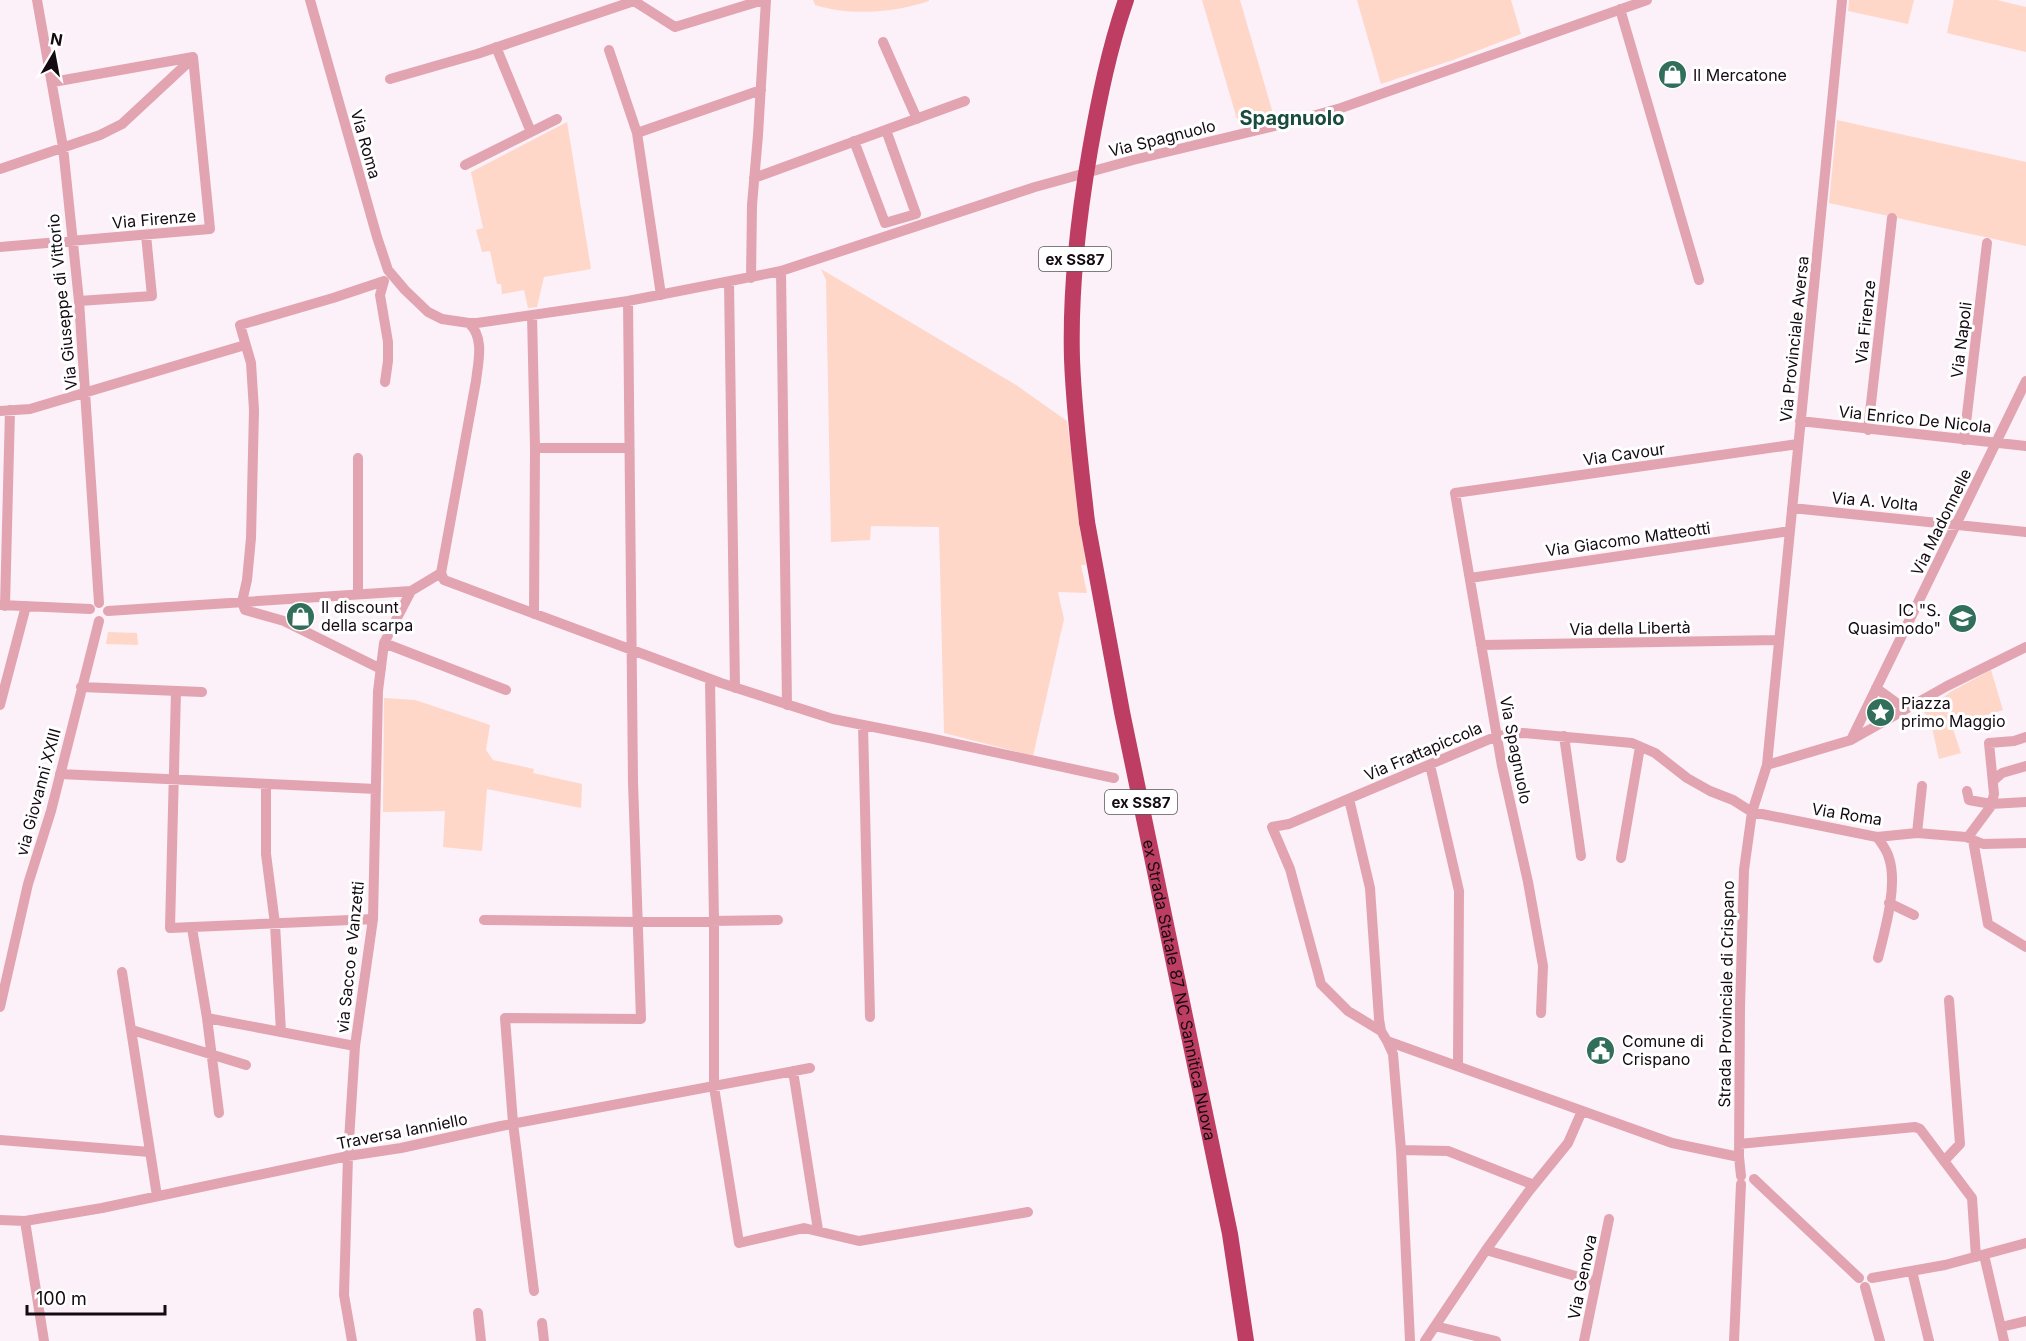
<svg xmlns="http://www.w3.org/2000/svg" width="2026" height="1341" font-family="Inter,sans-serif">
<rect width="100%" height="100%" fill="#fcf0f9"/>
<path fill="#fed7c9" d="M 813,0 L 929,0 L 929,1 C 893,13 851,16 815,5 Z
M 1202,0 L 1240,0 L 1274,117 L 1239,126 Z
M 1357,0 L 1511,0 L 1521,34 L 1453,60 L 1381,84 Z
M 1849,0 L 1914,0 L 1908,24 L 1848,11 Z
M 1954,0 L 1997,0 L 2026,7 L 2026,52 L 1947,33 Z
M 1837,120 L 2026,162 L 2026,246 L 1829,203 Z
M 567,122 L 591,269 L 544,277 L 537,307 L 528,308 L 524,290 L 502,294 L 501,284 L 497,284 L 490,251 L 482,252 L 476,230 L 483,228 L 471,172 Z
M 821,269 L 1016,385 L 1067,421 L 1086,565 L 1081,565 L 1087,593 L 1058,592 L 1064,619 L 1033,756 L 944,733 L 939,527 L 871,526 L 870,540 L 831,542 L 826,280 Z
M 108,632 L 137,633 L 138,645 L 106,644 Z
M 1991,670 L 2003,710 L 1952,726 L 1961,753 L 1939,759 L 1931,723 L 1924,712 L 1952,691 Z
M 384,698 L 415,700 L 490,725 L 486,750 L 493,760 L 534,769 L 533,773 L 582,784 L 581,808 L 487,789 L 482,851 L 443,847 L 445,811 L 383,812 Z"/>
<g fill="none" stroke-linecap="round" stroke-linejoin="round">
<path stroke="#e2a4b0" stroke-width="10" d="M 37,0 L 63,147 L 79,301 L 99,603
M 310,0 L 377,237 L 388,270 L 405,290 L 428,312 L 442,319 L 469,323 L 477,323 L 628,301 L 781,271 L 1035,187 L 1133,160 L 1291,122 L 1341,108 L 1647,0
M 1620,9 L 1699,280
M 883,42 L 917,119
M 496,47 L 531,132
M 609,50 L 637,133 L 661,295
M 390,79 L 477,54 L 634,1 L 675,27 L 763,0
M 637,133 L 761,90
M 854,141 L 885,223 L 916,214 L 886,130
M 465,165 L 557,119
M 0,169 L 100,135 L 122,124 L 193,58
M 754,178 L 965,101
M 0,247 L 210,229 L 193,57 L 53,82
M 781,271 L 787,705
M 751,278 L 752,205 L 758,135 L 766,0
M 384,281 L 380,295 L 388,342 L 388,361 L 385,382
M 729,282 L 735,688
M 79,301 L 152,296 L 146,235
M 532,315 L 535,448 L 534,614
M 469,323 C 485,338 478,362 476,381 L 441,573 L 444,580 L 721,683 L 833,719 L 929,738 L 1114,778
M 0,411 L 30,409 L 245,345
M 1800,421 L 2026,446
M 1868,430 L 1892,218
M 1964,440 L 1987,243
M 535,448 L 629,448
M 1792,508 L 2026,532
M 1470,578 L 1790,531
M 358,594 L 358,458
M 1,605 L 90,609
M 5,606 L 10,410
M 108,611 L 411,591
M 384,643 L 506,690
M 1481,645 L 1779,640
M 381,669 L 284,621 L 245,610 L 242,602 L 247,580 L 251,538 L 254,410 L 251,363 L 240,325 L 333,298 L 384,281
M 710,680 L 714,921 L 714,1087 L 739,1243 L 804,1228 L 859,1241 L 1028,1212
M 81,687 L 202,692
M 1876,688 L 1905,709
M 176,691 L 170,928 L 373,919
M 0,705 L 26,606
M 863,725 L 870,1017
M 1564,736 L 1581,856
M 1851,740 L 2026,381
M 1430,765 L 1459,891 L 1458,1066
M 1767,765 L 1851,740 L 1947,686 L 2026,647
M 60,774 L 376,789
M 1994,780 L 2002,773 L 2026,766
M 266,784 L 266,854 L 275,924 L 281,1032
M 1967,791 L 1969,800 L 1991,804 L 2026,802
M 1349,799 L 1370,888 L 1379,1019 L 1381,1031 L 1387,1041 L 1672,1143 L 1739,1157
M 1917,833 L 1922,786
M 1877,837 C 1882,844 1887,850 1889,858 C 1898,885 1885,930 1878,958
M 1968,837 L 1991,806 L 1994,794 L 1989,743 L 2014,741 L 2026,737
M 1973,840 L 1988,924 L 2026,947
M 1621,858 L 1640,747
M 1889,903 L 1914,915
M 484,920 L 637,922 L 778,920
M 192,928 L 207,1018 L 219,1113
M 122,972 L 157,1196
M 0,1007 L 28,884 L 51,811 L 99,621
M 1541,1013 L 1543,966 L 1528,882 L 1502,766 L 1455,493 L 1798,444
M 207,1018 L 355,1046
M 132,1030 L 246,1065
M 1381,1031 L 1348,1011 L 1321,984 L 1290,869 L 1272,827 L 1289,824 L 1497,736 L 1523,733 L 1632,743 L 1655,753 L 1687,778 L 1710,791 L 1733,800 L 1752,812 L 1877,837 L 1917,833 L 1966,837 L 1983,844 L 2026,843
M 1387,1041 L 1393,1054 L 1401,1150 L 1410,1341
M 793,1071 L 818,1230
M 0,1140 L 150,1152
M 1739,1144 L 1915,1127 L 1920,1129 L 1972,1198 L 1976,1257
M 1401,1150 L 1448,1151 L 1534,1185
M 1944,1161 L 1960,1144 L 1949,1000
M 1741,1176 L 1739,1157 L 1740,1007 L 1744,870 L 1752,812 L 1767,765 L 1842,0
M 1754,1179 L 1859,1278
M 0,1220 L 25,1221 L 102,1208 L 348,1156 L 401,1148 L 501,1126 L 810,1068
M 25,1221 L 44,1341
M 1486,1250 L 1596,1282
M 1984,1255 L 2004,1341
M 1912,1271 L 1929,1341
M 1872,1278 L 1945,1265 L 2026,1243
M 1865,1287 L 1880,1341
M 534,1291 L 513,1123 L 505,1018 L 641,1019 L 633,782 L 628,301
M 478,1313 L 481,1341
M 542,1323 L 544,1341
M 1435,1326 L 1496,1341
M 2001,1327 L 2026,1321
M 352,1341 L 344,1295 L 348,1156 L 355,1046 L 373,919 L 378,691 L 384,643 L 411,591 L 441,573
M 1425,1341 L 1486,1250 L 1529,1191 L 1568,1143 L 1582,1111
M 1584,1341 L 1609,1219
M 1734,1341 L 1741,1184"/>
<path stroke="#be3e63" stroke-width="16" id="s1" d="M 1087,522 L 1122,712 L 1230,1234 L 1246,1341"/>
<path stroke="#be3e63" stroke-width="16" d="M 1087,522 C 1081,468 1074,414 1072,359 C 1070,289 1078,219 1090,150 C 1099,99 1109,49 1126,0"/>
</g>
<defs>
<symbol id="shop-disc" viewBox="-11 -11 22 22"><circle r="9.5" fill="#316f5b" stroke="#fff"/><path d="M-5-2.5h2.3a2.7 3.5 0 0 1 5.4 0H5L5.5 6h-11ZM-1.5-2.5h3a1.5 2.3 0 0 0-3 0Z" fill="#fff"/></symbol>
<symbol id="school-disc" viewBox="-11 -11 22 22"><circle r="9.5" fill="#316f5b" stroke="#fff"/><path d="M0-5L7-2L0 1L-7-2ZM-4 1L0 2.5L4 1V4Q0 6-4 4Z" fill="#fff"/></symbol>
<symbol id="sight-disc" viewBox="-11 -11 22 22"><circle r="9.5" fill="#316f5b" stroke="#fff"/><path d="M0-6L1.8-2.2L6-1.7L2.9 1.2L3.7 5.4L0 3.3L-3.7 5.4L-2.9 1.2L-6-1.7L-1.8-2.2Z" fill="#fff"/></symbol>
<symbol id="civic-disc" viewBox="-11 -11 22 22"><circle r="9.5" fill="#316f5b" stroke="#fff"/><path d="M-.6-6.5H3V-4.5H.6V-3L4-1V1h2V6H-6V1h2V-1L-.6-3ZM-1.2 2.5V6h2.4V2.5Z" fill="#fff"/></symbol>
</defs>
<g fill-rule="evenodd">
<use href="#shop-disc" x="1656" y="58" width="33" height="33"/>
<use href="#shop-disc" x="284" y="600" width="33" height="33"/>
<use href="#school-disc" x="1946" y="602" width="33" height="33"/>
<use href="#sight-disc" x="1864" y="696" width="33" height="33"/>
<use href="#civic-disc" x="1584" y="1034" width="33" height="33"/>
</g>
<g text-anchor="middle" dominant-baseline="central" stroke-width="6" stroke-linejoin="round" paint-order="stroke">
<g fill="#fff" stroke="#5a5459" stroke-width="1.5">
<rect x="1039" y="247" width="72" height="24" rx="4.5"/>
<rect x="1105" y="790" width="72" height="24" rx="4.5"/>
</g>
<g font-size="15" font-weight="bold" fill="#140a12">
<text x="1075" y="259">ex SS87</text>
<text x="1141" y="802">ex SS87</text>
</g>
<g font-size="16" fill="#140a12" stroke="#fff" text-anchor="start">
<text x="1693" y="75">Il Mercatone</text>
<text x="321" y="607">Il discount<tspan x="321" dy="18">della scarpa</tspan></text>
<text x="1941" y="610" text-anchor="end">IC "S.<tspan x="1941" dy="18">Quasimodo"</tspan></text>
<text x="1901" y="703">Piazza<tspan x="1901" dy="18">primo Maggio</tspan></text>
<text x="1622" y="1041">Comune di<tspan x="1622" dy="18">Crispano</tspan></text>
</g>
<g font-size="16" fill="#140a12" stroke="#fff">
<text transform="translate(1162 138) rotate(-14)">Via Spagnuolo</text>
<text transform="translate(366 144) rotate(74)">Via Roma</text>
<text transform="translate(154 219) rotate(-5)">Via Firenze</text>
<text transform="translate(62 302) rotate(-96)">Via Giuseppe di Vittorio</text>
<text transform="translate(1865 322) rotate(-84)">Via Firenze</text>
<text transform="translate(1794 339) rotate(-84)">Via Provinciale Aversa</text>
<text transform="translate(1961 340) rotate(-83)">Via Napoli</text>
<text transform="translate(1915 419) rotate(6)">Via Enrico De Nicola</text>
<text transform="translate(1624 454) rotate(-8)">Via Cavour</text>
<text transform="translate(1875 501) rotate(5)">Via A. Volta</text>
<text transform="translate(1941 522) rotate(-64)">Via Madonnelle</text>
<text transform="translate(1628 539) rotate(-8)">Via Giacomo Matteotti</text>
<text transform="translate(1630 628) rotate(-1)">Via della Libertà</text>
<text transform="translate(1516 750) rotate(79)">Via Spagnuolo</text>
<text transform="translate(1423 751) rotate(-23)">Via Frattapiccola</text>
<text transform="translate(38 792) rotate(-75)">via Giovanni XXIII</text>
<text transform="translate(1847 814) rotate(9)">Via Roma</text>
<text transform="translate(350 957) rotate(-84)">via Sacco e Vanzetti</text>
<text stroke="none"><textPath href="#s1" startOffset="477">ex Strada Statale 87 NC Sannitica Nuova</textPath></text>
<text transform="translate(1726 994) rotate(-89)">Strada Provinciale di Crispano</text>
<text transform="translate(402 1131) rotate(-11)">Traversa Ianniello</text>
<text transform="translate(1582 1277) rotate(-78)">Via Genova</text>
</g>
<g font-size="20" font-weight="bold" fill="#1a4c3d" stroke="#fff">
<text x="1292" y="118">Spagnuolo</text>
</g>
</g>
<g transform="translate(54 54) rotate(10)" stroke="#ffffff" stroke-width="4.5" paint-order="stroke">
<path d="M0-4.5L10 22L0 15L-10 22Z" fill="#140a12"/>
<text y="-9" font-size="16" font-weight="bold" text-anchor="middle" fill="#140a12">N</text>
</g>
<path d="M27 1305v9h138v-9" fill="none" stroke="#140a12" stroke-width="3"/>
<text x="36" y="1305" font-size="18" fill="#140a12" stroke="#ffffff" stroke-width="4.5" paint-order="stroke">100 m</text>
</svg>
